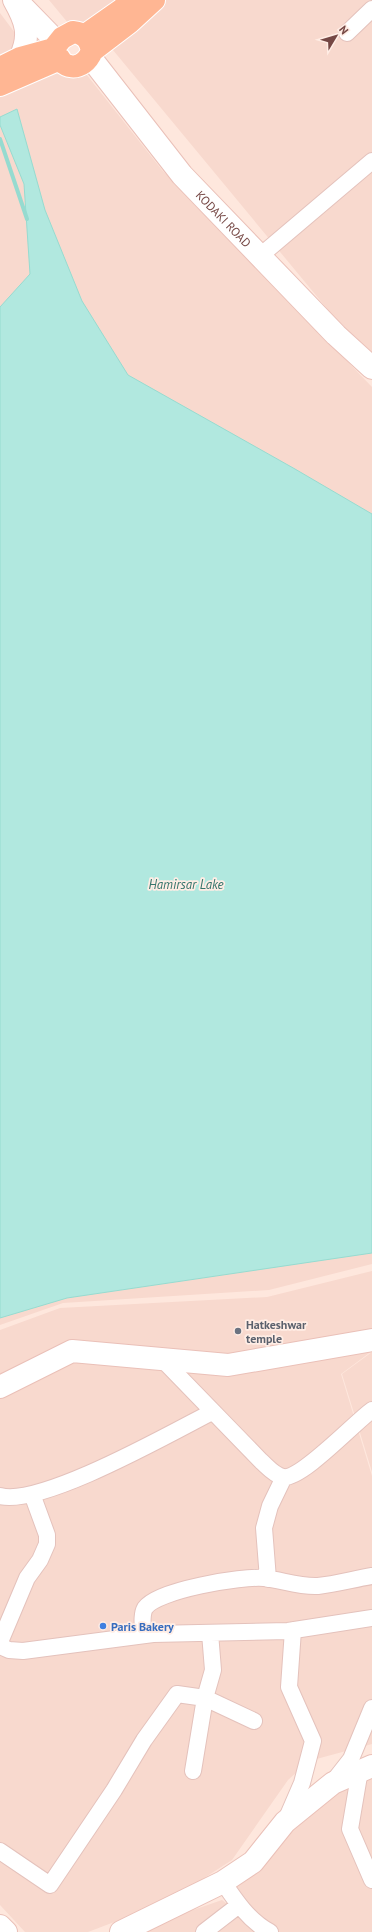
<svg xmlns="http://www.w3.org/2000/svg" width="372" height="1932" font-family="'PT Sans',sans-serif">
<rect width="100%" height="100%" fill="#fee7dd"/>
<path fill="#f8d9ce" d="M 49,0 L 120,0 L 78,35 Z
M 146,0 L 372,0 L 372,363 L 103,38 Z
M 0,13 L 27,49 L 0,64 Z
M 75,60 L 162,170 L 372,387 L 372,1264 L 269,1290 L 63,1303 L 0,1325 L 0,93 Z
M 372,1271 L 372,1351 L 341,1374 L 372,1476 L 372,1744 L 309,1761 L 288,1780 L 232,1860 L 167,1902 L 88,1932 L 25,1932 L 0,1905 L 0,1330 L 60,1308 L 267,1297 Z
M 372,1352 L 372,1472 L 342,1374 Z
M 372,1765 L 372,1932 L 277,1932 L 232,1890 L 261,1865 L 312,1802 Z
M 222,1900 L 263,1932 L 130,1932 Z"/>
<path fill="#b1e8df" stroke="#96dbd0" d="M 17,109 L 45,210 L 82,301 L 128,375 L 295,469 L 372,514 L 372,1253 L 67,1298 L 0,1318 L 0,307 L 30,274 L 24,184 L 0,125 L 0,117 Z"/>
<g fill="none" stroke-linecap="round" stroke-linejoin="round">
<path stroke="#96dbd0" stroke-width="4" d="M 0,139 L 27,219"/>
<defs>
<path id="street" d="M 347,33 L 372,9
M 260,256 L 372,161
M 162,1359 L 261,1461 C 267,1466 274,1475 283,1477 C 301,1480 355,1422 372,1410
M 0,1496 C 41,1507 171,1433 212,1412
M 268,1579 L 264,1528 L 270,1506 L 284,1477
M 143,1635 C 143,1627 141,1615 145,1608 C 157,1590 242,1576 264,1578 C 282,1580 299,1587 318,1586 C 336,1584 354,1579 372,1576
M 0,1642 L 27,1578 L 40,1560 L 47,1544 L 47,1535 L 32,1494
M 0,1646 L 9,1650 L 23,1651 L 153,1634 L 288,1631 L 372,1618
M 360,1770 L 350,1829 L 372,1880
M 193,1771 L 205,1698 L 213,1670 L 210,1633
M 333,1782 L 351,1759 L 372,1708
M 286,1820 L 302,1783 L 313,1741 L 289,1687 L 293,1630
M 0,1851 L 50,1885 L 114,1790 L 144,1740 L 177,1694 L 205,1698 L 254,1721
M 223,1882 C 235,1900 249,1921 270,1932
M 204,1932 L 239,1905"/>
<g id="secondary">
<path d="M 14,0 C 26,21 31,35 20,58"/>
<path d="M 20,4 L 57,42"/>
<path id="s1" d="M 90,57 L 182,175 L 336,335 L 372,368"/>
<path d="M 0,1387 L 72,1351 L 228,1365 L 372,1340"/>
<path d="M 0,1926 L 6,1932"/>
<path d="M 121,1932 L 223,1882 L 253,1862 L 285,1822 L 333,1783 L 372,1766"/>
</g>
<path id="primary" d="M 73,32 C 85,33 90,40 92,51 C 83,73 60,71 54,48 L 62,38 Z
M 84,36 L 121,10 L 132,1
M 92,51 L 130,22 L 154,0
M 0,68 L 20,58 L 53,49
M 0,85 L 60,59"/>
</defs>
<use href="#street" stroke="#e4c2bc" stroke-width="18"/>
<use href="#secondary" stroke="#eac0b8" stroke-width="24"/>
<use href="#primary" stroke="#fff" stroke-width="24"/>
<use href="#street" stroke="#fff" stroke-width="16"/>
<use href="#secondary" stroke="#fff" stroke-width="22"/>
<use href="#primary" stroke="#ffb693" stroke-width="22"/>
</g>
<circle fill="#6b7280" stroke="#ffede5" stroke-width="1.5" cx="238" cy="1331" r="4"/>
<circle fill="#3f7fe0" stroke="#ffede5" stroke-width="1.5" cx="103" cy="1626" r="4"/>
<g text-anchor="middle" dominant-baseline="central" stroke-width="3.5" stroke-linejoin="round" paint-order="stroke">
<g font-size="12" fill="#754744" stroke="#ffede5">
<text stroke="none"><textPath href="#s1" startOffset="210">KODAKI ROAD</textPath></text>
</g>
<g font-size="12" font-weight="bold" fill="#5b616d" stroke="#ffede5" text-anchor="start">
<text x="246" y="1324">Hatkeshwar<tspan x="246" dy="14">temple</tspan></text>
</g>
<g font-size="12" font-weight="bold" fill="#366cbe" stroke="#ffede5" text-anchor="start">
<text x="111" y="1626">Paris Bakery</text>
</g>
<g font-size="13" font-style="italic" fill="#35756c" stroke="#ffede5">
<text x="186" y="884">Hamirsar Lake</text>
</g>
</g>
<g transform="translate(336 36) rotate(52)" stroke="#ffede5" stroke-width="3" paint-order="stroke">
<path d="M0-3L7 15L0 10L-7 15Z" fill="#754744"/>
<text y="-6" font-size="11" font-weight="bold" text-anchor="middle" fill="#754744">N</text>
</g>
</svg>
